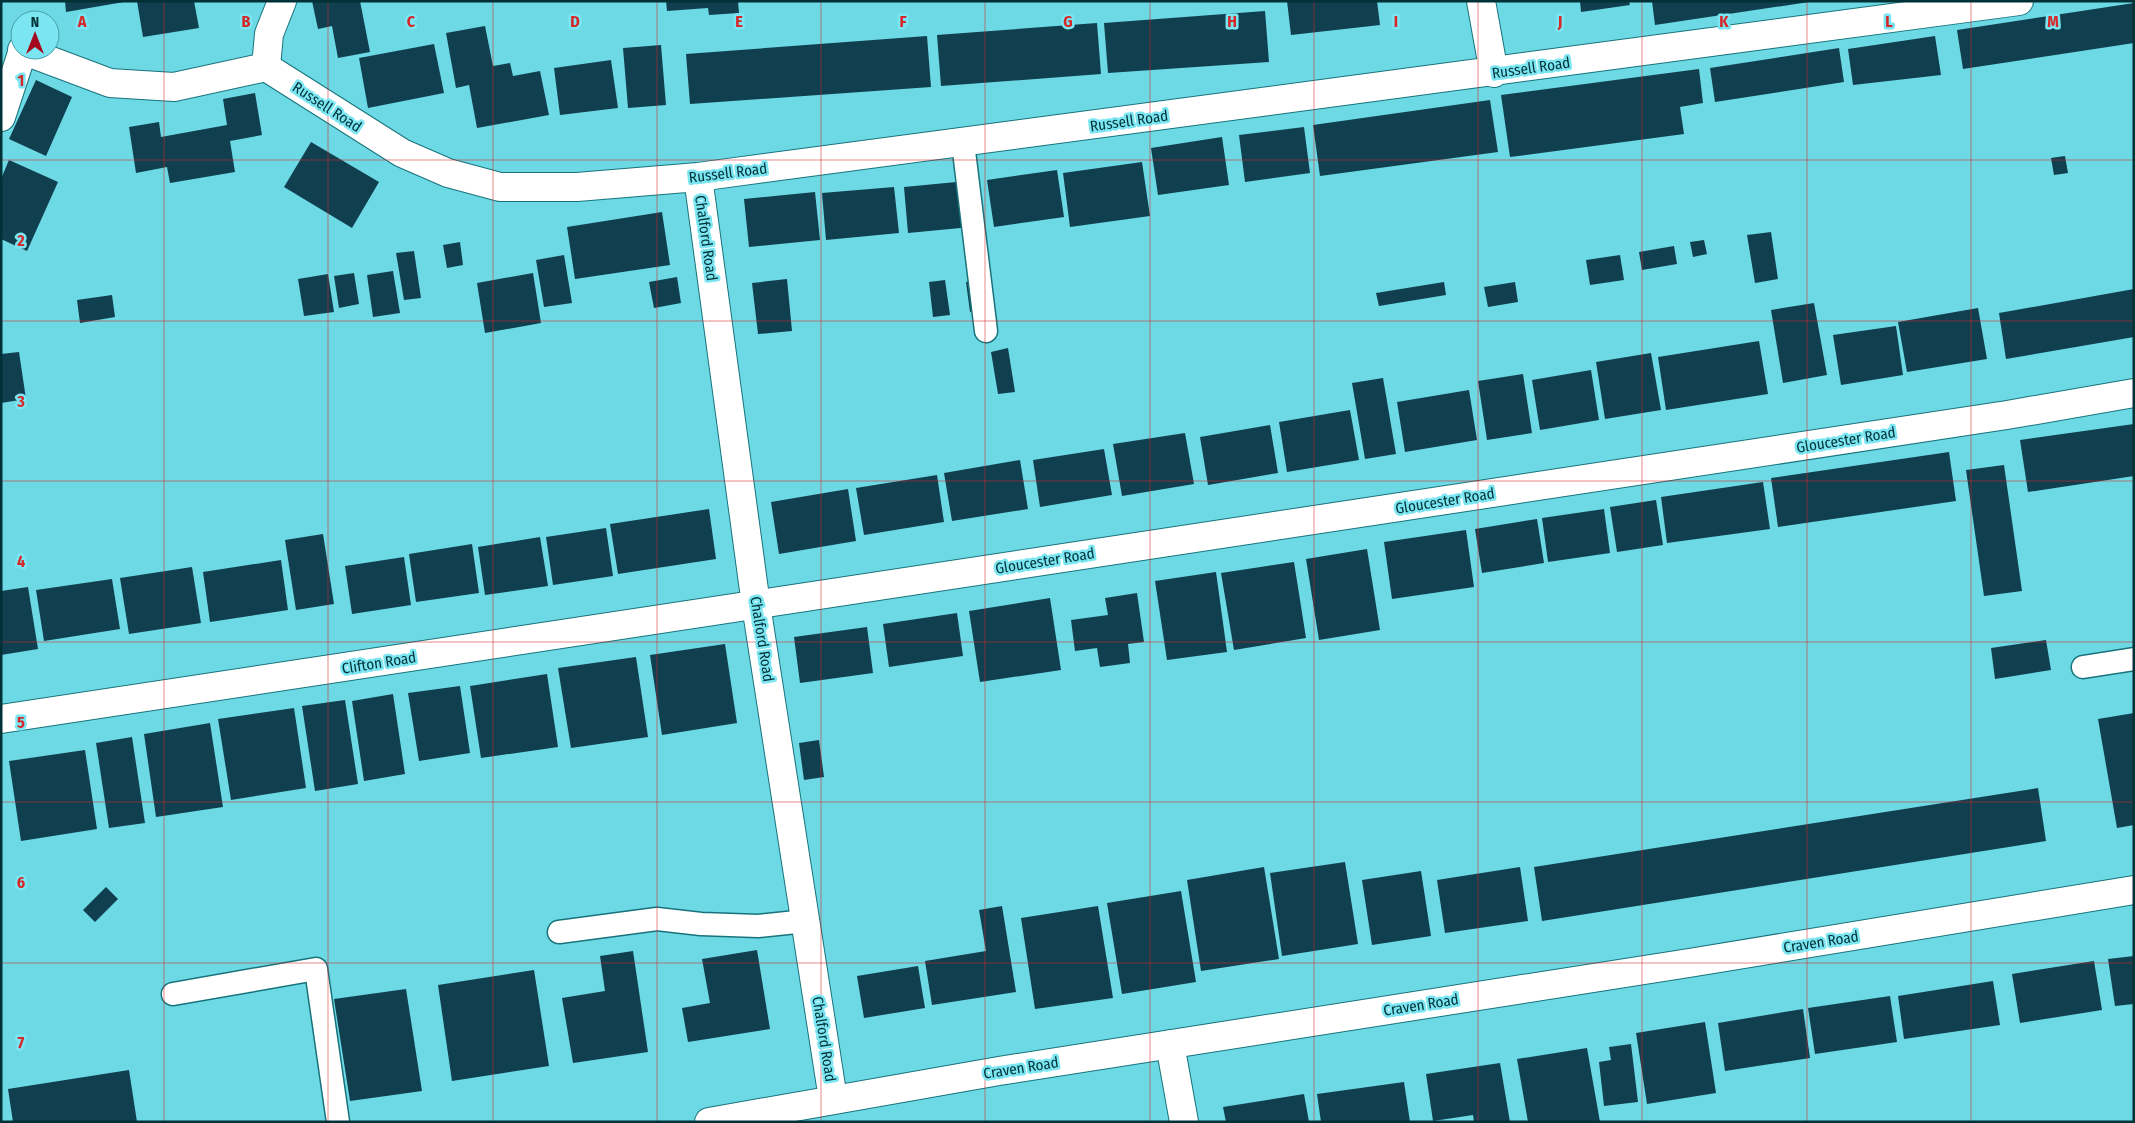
<svg xmlns="http://www.w3.org/2000/svg" width="2135" height="1123" font-family="'Fira Sans Condensed',sans-serif">
<rect width="100%" height="100%" fill="#6dd9e4"/>
<path fill="#103f4f" d="M 65,1 L 124,1 L 124,2 L 66,12 Z
M 137,1 L 194,1 L 199,28 L 143,37 Z
M 312,1 L 360,1 L 370,52 L 338,58 L 332,26 L 318,29 Z
M 666,1 L 738,1 L 739,13 L 709,15 L 708,8 L 667,11 Z
M 1287,1 L 1377,1 L 1380,25 L 1291,35 Z
M 1580,1 L 1629,1 L 1630,5 L 1581,12 Z
M 1652,1 L 1809,1 L 1809,2 L 1655,25 Z
M 2134,3 L 2134,43 L 1963,69 L 1957,30 Z
M 1265,11 L 1269,62 L 1108,73 L 1104,23 Z
M 1097,23 L 1101,74 L 941,86 L 937,35 Z
M 485,26 L 493,66 L 510,63 L 513,76 L 540,71 L 549,115 L 477,128 L 469,85 L 456,88 L 446,33 Z
M 927,36 L 931,87 L 690,104 L 686,54 Z
M 1935,36 L 1941,75 L 1853,85 L 1848,49 Z
M 434,44 L 444,93 L 368,108 L 359,58 Z
M 661,45 L 666,105 L 628,108 L 623,48 Z
M 1839,48 L 1844,82 L 1715,102 L 1710,68 Z
M 611,60 L 618,108 L 560,115 L 554,68 Z
M 1699,69 L 1703,103 L 1680,107 L 1684,134 L 1510,157 L 1501,95 Z
M 36,80 L 72,97 L 46,156 L 9,139 Z
M 255,93 L 262,135 L 230,141 L 235,172 L 170,183 L 167,167 L 136,173 L 129,127 L 159,122 L 161,137 L 227,125 L 223,99 Z
M 1490,100 L 1498,152 L 1320,176 L 1313,125 Z
M 1304,127 L 1310,173 L 1245,182 L 1239,135 Z
M 1222,137 L 1229,185 L 1158,195 L 1151,148 Z
M 311,142 L 379,182 L 352,228 L 284,187 Z
M 2065,156 L 2068,173 L 2054,175 L 2051,158 Z
M 9,160 L 58,182 L 27,251 L 1,239 L 1,179 Z
M 1142,162 L 1150,216 L 1070,227 L 1063,173 Z
M 1057,170 L 1064,217 L 994,227 L 987,180 Z
M 967,181 L 971,227 L 908,233 L 904,187 Z
M 894,187 L 899,233 L 826,240 L 822,193 Z
M 815,192 L 820,240 L 749,247 L 744,199 Z
M 662,212 L 670,265 L 575,279 L 567,227 Z
M 1771,232 L 1778,279 L 1755,283 L 1747,235 Z
M 1704,240 L 1707,254 L 1693,257 L 1690,242 Z
M 460,242 L 463,265 L 447,268 L 443,245 Z
M 1674,246 L 1677,264 L 1642,270 L 1639,252 Z
M 414,251 L 421,298 L 404,300 L 396,253 Z
M 564,255 L 572,303 L 544,307 L 536,260 Z
M 1620,255 L 1624,280 L 1590,285 L 1586,260 Z
M 393,271 L 400,313 L 373,317 L 367,275 Z
M 354,273 L 359,304 L 339,308 L 334,276 Z
M 533,273 L 541,323 L 485,333 L 477,283 Z
M 328,274 L 334,312 L 304,316 L 298,279 Z
M 677,277 L 681,303 L 654,308 L 649,282 Z
M 787,279 L 792,331 L 758,334 L 752,283 Z
M 945,280 L 950,315 L 933,317 L 929,282 Z
M 979,280 L 983,309 L 970,312 L 966,282 Z
M 1444,282 L 1446,295 L 1379,306 L 1376,293 Z
M 1515,282 L 1518,302 L 1488,307 L 1484,287 Z
M 2134,289 L 2134,337 L 2006,359 L 1999,313 Z
M 112,295 L 115,317 L 80,323 L 77,300 Z
M 1814,303 L 1827,375 L 1783,383 L 1771,310 Z
M 1978,308 L 1987,359 L 1907,372 L 1898,322 Z
M 1896,326 L 1903,375 L 1841,385 L 1833,335 Z
M 1759,341 L 1768,394 L 1666,410 L 1658,357 Z
M 1008,348 L 1015,392 L 998,394 L 991,352 Z
M 19,352 L 26,399 L 1,403 L 1,354 Z
M 1651,353 L 1661,410 L 1605,419 L 1596,362 Z
M 1591,370 L 1599,420 L 1540,430 L 1532,380 Z
M 1523,374 L 1532,433 L 1487,440 L 1478,381 Z
M 1383,378 L 1396,454 L 1365,459 L 1352,383 Z
M 1469,390 L 1477,440 L 1405,452 L 1397,402 Z
M 1350,410 L 1359,460 L 1287,472 L 1279,422 Z
M 2134,424 L 2134,476 L 2028,492 L 2020,440 Z
M 1270,425 L 1278,473 L 1208,485 L 1200,437 Z
M 1185,433 L 1194,484 L 1122,496 L 1113,444 Z
M 1104,449 L 1112,495 L 1040,507 L 1033,460 Z
M 1949,452 L 1956,501 L 1778,527 L 1771,478 Z
M 1020,460 L 1028,509 L 952,521 L 944,473 Z
M 2004,465 L 2022,591 L 1984,596 L 1966,470 Z
M 937,475 L 944,522 L 864,535 L 856,488 Z
M 1763,482 L 1770,529 L 1667,543 L 1661,497 Z
M 848,489 L 856,541 L 779,554 L 771,502 Z
M 1656,500 L 1663,545 L 1617,552 L 1610,507 Z
M 709,509 L 716,559 L 618,574 L 610,524 Z
M 1604,509 L 1610,553 L 1548,562 L 1542,518 Z
M 1537,519 L 1544,563 L 1482,573 L 1475,529 Z
M 606,528 L 613,576 L 553,585 L 546,537 Z
M 1466,530 L 1474,587 L 1392,599 L 1384,542 Z
M 323,534 L 334,604 L 296,610 L 285,540 Z
M 540,537 L 548,586 L 485,595 L 478,547 Z
M 472,544 L 479,593 L 416,602 L 409,554 Z
M 1367,549 L 1380,630 L 1319,640 L 1306,559 Z
M 404,557 L 411,605 L 352,614 L 345,566 Z
M 281,560 L 288,610 L 210,622 L 203,572 Z
M 1294,562 L 1306,638 L 1234,650 L 1221,573 Z
M 192,567 L 201,623 L 129,634 L 120,578 Z
M 1216,572 L 1227,652 L 1167,660 L 1155,581 Z
M 112,579 L 120,629 L 44,641 L 36,590 Z
M 28,587 L 38,649 L 1,655 L 1,591 Z
M 1137,593 L 1144,642 L 1128,644 L 1130,663 L 1100,667 L 1097,648 L 1075,651 L 1071,620 L 1108,615 L 1105,598 Z
M 1050,598 L 1061,670 L 980,682 L 969,611 Z
M 957,613 L 963,656 L 889,667 L 883,624 Z
M 867,627 L 873,673 L 800,683 L 794,637 Z
M 2046,640 L 2051,670 L 1995,679 L 1991,648 Z
M 725,644 L 737,723 L 662,735 L 650,655 Z
M 636,657 L 648,737 L 571,748 L 558,668 Z
M 547,674 L 558,747 L 481,758 L 470,686 Z
M 460,686 L 470,753 L 419,761 L 408,693 Z
M 393,694 L 405,774 L 364,781 L 352,701 Z
M 345,700 L 358,784 L 315,791 L 302,706 Z
M 294,708 L 306,788 L 231,800 L 218,719 Z
M 2134,713 L 2134,825 L 2117,828 L 2098,719 Z
M 210,723 L 223,807 L 156,817 L 144,734 Z
M 132,737 L 145,823 L 109,828 L 96,743 Z
M 819,740 L 824,777 L 804,780 L 799,743 Z
M 85,750 L 97,829 L 21,841 L 9,761 Z
M 2038,788 L 2046,841 L 1542,921 L 1534,867 Z
M 1345,862 L 1358,944 L 1282,956 L 1270,873 Z
M 1264,867 L 1279,959 L 1201,971 L 1187,880 Z
M 1520,867 L 1528,921 L 1445,933 L 1437,880 Z
M 1421,871 L 1431,936 L 1372,945 L 1362,880 Z
M 106,887 L 118,899 L 95,922 L 83,910 Z
M 1181,891 L 1196,982 L 1122,994 L 1107,903 Z
M 1002,906 L 1016,992 L 932,1005 L 925,961 L 986,951 L 979,910 Z
M 1098,906 L 1113,998 L 1035,1009 L 1021,918 Z
M 757,950 L 770,1029 L 688,1042 L 682,1008 L 710,1003 L 702,959 Z
M 633,951 L 648,1052 L 573,1063 L 562,998 L 605,991 L 600,956 Z
M 2134,956 L 2134,1004 L 2115,1006 L 2108,959 Z
M 2094,961 L 2102,1010 L 2020,1023 L 2012,974 Z
M 918,966 L 925,1008 L 864,1018 L 857,976 Z
M 534,970 L 549,1066 L 452,1081 L 438,985 Z
M 1993,981 L 2000,1025 L 1904,1039 L 1898,996 Z
M 406,989 L 422,1091 L 350,1101 L 334,999 Z
M 1890,996 L 1897,1042 L 1815,1054 L 1808,1008 Z
M 1803,1009 L 1810,1058 L 1725,1071 L 1718,1023 Z
M 1705,1022 L 1716,1093 L 1647,1104 L 1636,1033 Z
M 1631,1044 L 1638,1102 L 1604,1106 L 1599,1062 L 1611,1060 L 1609,1047 Z
M 1587,1048 L 1600,1122 L 1528,1122 L 1517,1059 Z
M 1500,1063 L 1510,1122 L 1474,1122 L 1473,1115 L 1433,1121 L 1426,1074 Z
M 129,1070 L 137,1122 L 13,1122 L 8,1089 Z
M 1404,1082 L 1410,1122 L 1321,1122 L 1317,1094 Z
M 1304,1094 L 1309,1122 L 1226,1122 L 1223,1107 Z"/>
<g fill="none" stroke-linecap="round" stroke-linejoin="round">
<defs>
<path id="lane" d="M 963,143 L 986,331
M 2083,667 L 2134,659
M 559,932 L 657,919 L 701,924 L 758,926 L 806,921
M 173,994 L 316,969 L 338,1122"/>
<path id="street" d="M 1481,1 L 1494,73
M 22,50 L 110,83 L 174,87 L 266,67
M 266,67 L 402,153 L 448,173 L 500,187 L 577,187 L 698,177 L 2019,1
M 266,67 L 269,34 L 282,1
M 1,117 L 23,50
M 698,177 L 756,605 L 833,1099
M 1,719 L 2007,415 L 2134,393
M 1170,1044 L 1184,1122
M 709,1122 L 999,1071 L 1689,963 L 2134,890"/>
</defs>
<use href="#lane" stroke="#18737b" stroke-width="25"/>
<use href="#street" stroke="#18737b" stroke-width="30"/>
<use href="#lane" stroke="#fff" stroke-width="22"/>
<use href="#street" stroke="#fff" stroke-width="28"/>
</g>
<path fill="none" stroke="#d62828" stroke-width="1" stroke-opacity="0.55" d="M 164,1 L 164,1122M 328,1 L 328,1122M 493,1 L 493,1122M 657,1 L 657,1122M 821,1 L 821,1122M 985,1 L 985,1122M 1150,1 L 1150,1122M 1314,1 L 1314,1122M 1478,1 L 1478,1122M 1642,1 L 1642,1122M 1807,1 L 1807,1122M 1971,1 L 1971,1122M 1,160 L 2134,160M 1,321 L 2134,321M 1,481 L 2134,481M 1,642 L 2134,642M 1,802 L 2134,802M 1,963 L 2134,963"/>
<g text-anchor="middle" dominant-baseline="central" stroke-width="5" stroke-linejoin="round" paint-order="stroke">
<g font-size="15" fill="#003136" stroke="#7be6f2">
<text transform="translate(1531 68) rotate(-8)">Russell Road</text>
<text transform="translate(327 107) rotate(33)">Russell Road</text>
<text transform="translate(1129 121) rotate(-8)">Russell Road</text>
<text transform="translate(728 173) rotate(-7)">Russell Road</text>
<text transform="translate(706 238) rotate(82)">Chalford Road</text>
<text transform="translate(1846 440) rotate(-9)">Gloucester Road</text>
<text transform="translate(1445 501) rotate(-9)">Gloucester Road</text>
<text transform="translate(1045 561) rotate(-9)">Gloucester Road</text>
<text transform="translate(762 639) rotate(81)">Chalford Road</text>
<text transform="translate(379 663) rotate(-9)">Clifton Road</text>
<text transform="translate(1821 942) rotate(-9)">Craven Road</text>
<text transform="translate(1421 1005) rotate(-9)">Craven Road</text>
<text transform="translate(824 1039) rotate(81)">Chalford Road</text>
<text transform="translate(1021 1068) rotate(-9)">Craven Road</text>
</g>
</g>
<g font-size="16" text-anchor="middle" font-weight="bold" fill="#d62828" stroke="#7be6f2" stroke-width="5" stroke-linejoin="round" paint-order="stroke">
<text x="82" y="27">A</text>
<text x="246" y="27">B</text>
<text x="411" y="27">C</text>
<text x="575" y="27">D</text>
<text x="739" y="27">E</text>
<text x="903" y="27">F</text>
<text x="1068" y="27">G</text>
<text x="1232" y="27">H</text>
<text x="1396" y="27">I</text>
<text x="1560" y="27">J</text>
<text x="1724" y="27">K</text>
<text x="1889" y="27">L</text>
<text x="2053" y="27">M</text>
<text x="21" y="86">1</text>
<text x="21" y="246">2</text>
<text x="21" y="407">3</text>
<text x="21" y="567">4</text>
<text x="21" y="728">5</text>
<text x="21" y="888">6</text>
<text x="21" y="1048">7</text>
</g>
<rect width="2135" height="1123" fill="none" stroke="#003136" stroke-width="5"/>
<g transform="translate(35 35)"><circle r="24" fill="#7be6f2" stroke="#4a9ea7"/>
<path d="M0-4L9 19L0 12L-9 19Z" fill="#a4091d"/>
<text y="-8" font-size="14" font-weight="bold" text-anchor="middle" fill="#003136">N</text>
</g>
</svg>
